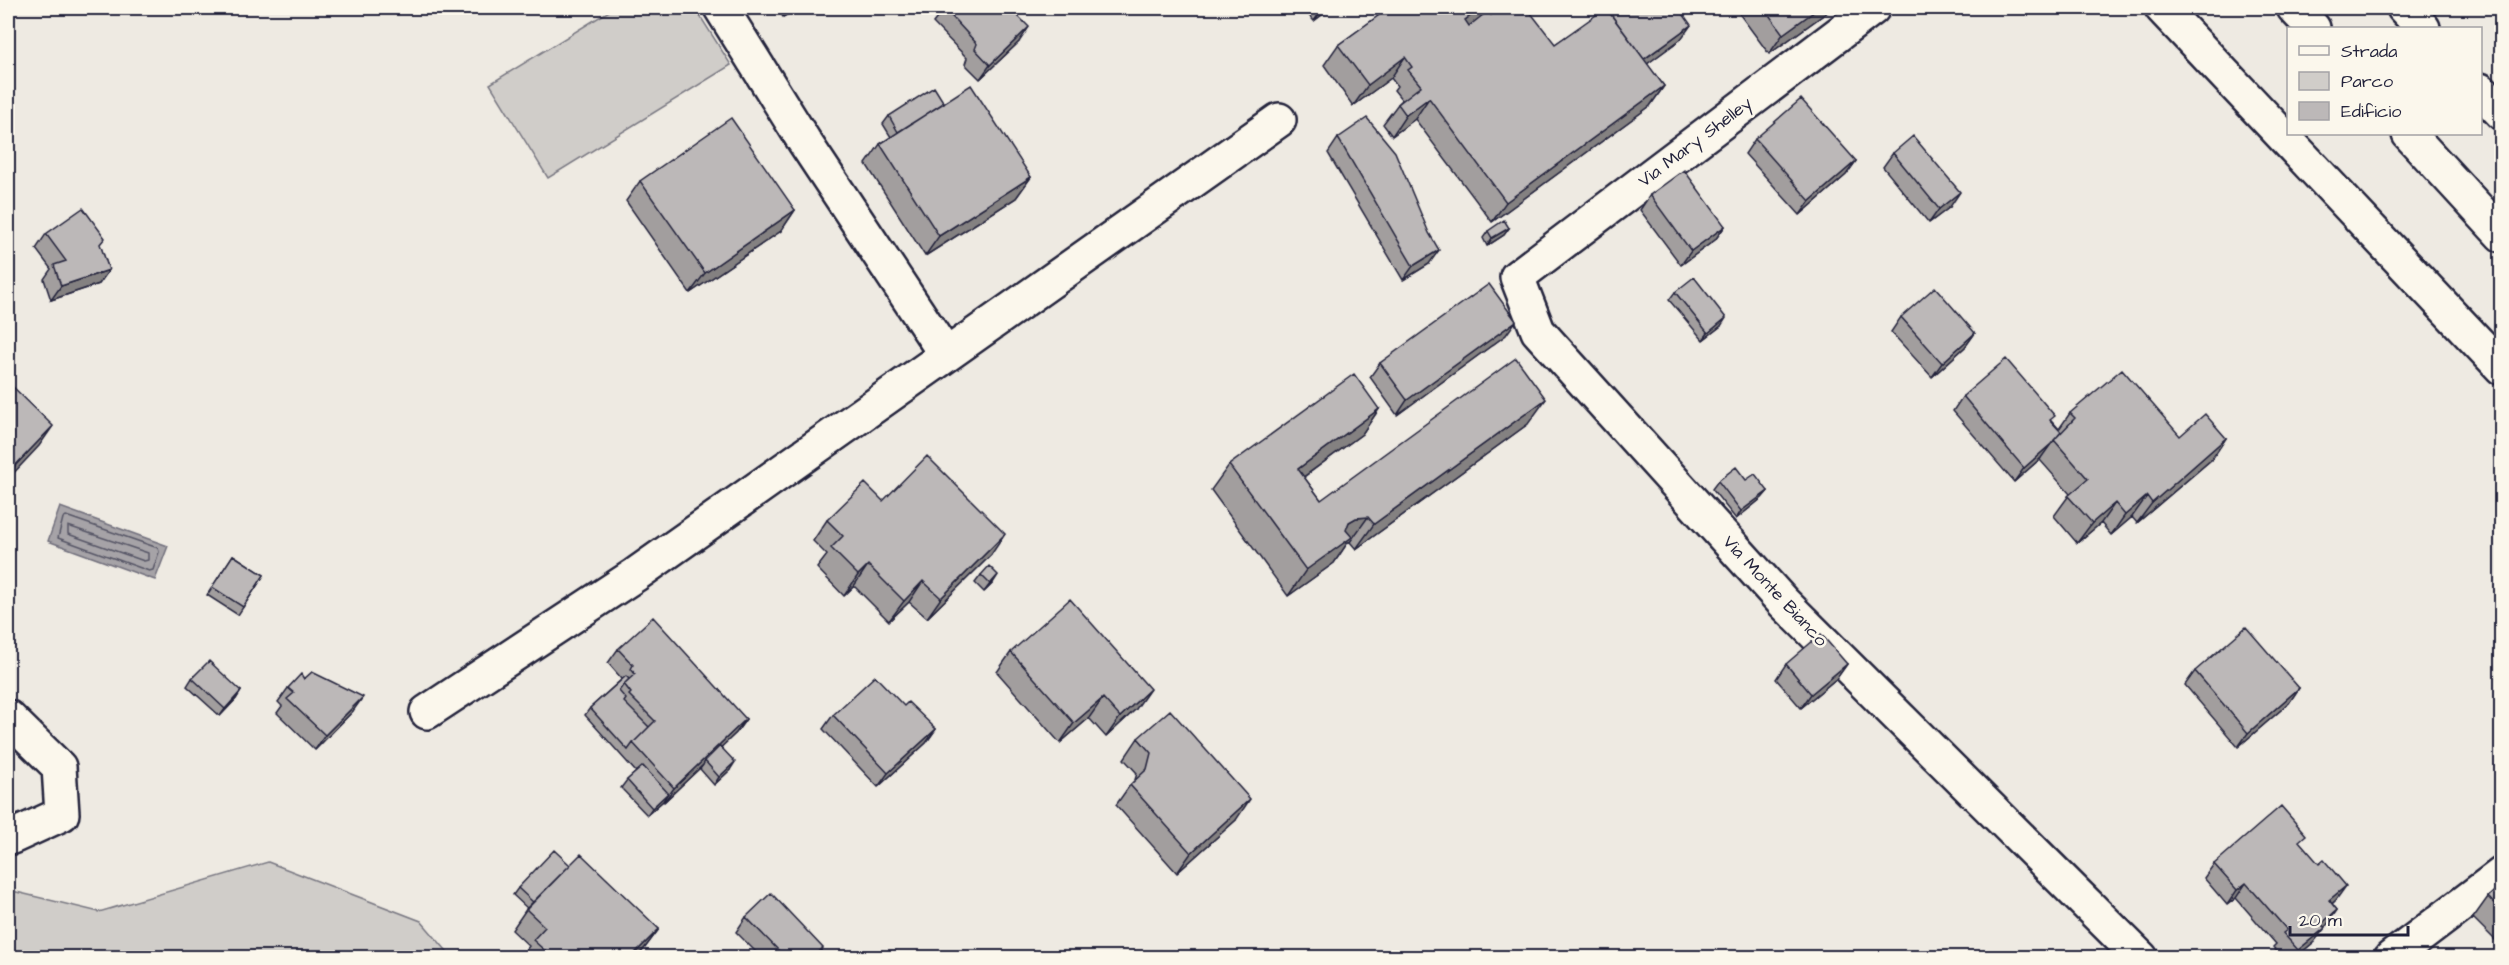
<svg xmlns="http://www.w3.org/2000/svg" width="2509" height="965" font-family="'Architects Daughter',sans-serif">
<rect width="100%" height="100%" fill="#eeeae2"/>
<filter id="ink" filterUnits="userSpaceOnUse"><feTurbulence type="fractalNoise" baseFrequency=".0167" numOctaves="2"/><feDisplacementMap in="SourceGraphic" scale="12" xChannelSelector="R" yChannelSelector="G"/><feConvolveMatrix kernelMatrix="1 2 1 2 8 2 1 2 1" color-interpolation-filters="sRGB"/></filter>
<g filter="url(#ink)">
<path fill="#d0cdc9" stroke="#797882" stroke-width="1.5" d="M 614,8 L 695,8 L 731,65 L 548,178 L 490,84 Z
M 268,862 L 421,921 L 452,957 L 8,957 L 8,890 L 99,912 Z"/>
<path fill="#a6a3a7" stroke="#716f7c" stroke-width="1.5" d="M 60,507 L 168,546 L 155,580 L 48,541 Z"/>
<g fill="none" stroke-linecap="round" stroke-linejoin="round">
<path stroke="#575666" stroke-width="1.5" d="M 66,516 L 158,548 L 159,552 L 153,570 L 149,571 L 58,538 L 63,518 Z
M 68,526 L 148,553 L 148,560 L 144,561 L 68,534 Z"/>
<defs>
<path id="minor" d="M 721,8 L 804,141 L 946,355
M 1873,8 L 1517,277 L 1538,331 L 1783,602 L 2141,958
M 427,712 L 635,575 L 1279,120
M 8,717 L 59,767 L 62,814 L 12,837 L 8,835
M 2391,958 L 2502,874"/>
<path id="tertiary" d="M 2162,8 L 2502,368"/>
<path id="motorway" d="M 2294,8 L 2313,28
M 2404,8 L 2423,28
M 2480,90 L 2502,113
M 2409,134 L 2502,235"/>
</defs>
<use href="#minor" stroke="#22223b" stroke-width="38"/>
<use href="#tertiary" stroke="#22223b" stroke-width="38"/>
<use href="#motorway" stroke="#22223b" stroke-width="38"/>
<use href="#minor" stroke="#fbf7ec" stroke-width="33"/>
<use href="#tertiary" stroke="#fbf7ec" stroke-width="33"/>
<use href="#motorway" stroke="#fbf7ec" stroke-width="33"/>
</g>
<path fill="#a29e9e" stroke="#22223b" stroke-width="1.5" d="M 777,8 L 798,8 L 783,17 Z
M 945,8 L 1019,42 L 980,79 L 965,64 L 967,58 L 933,23 Z
M 1302,8 L 1331,8 L 1314,21 Z
M 1383,8 L 1494,8 L 1489,12 L 1491,15 L 1555,44 L 1607,9 L 1681,39 L 1647,64 L 1664,86 L 1650,106 L 1492,222 L 1415,119 L 1392,136 L 1383,124 L 1398,104 L 1402,100 L 1394,90 L 1397,86 L 1391,78 L 1353,106 L 1324,65 L 1338,45 L 1377,17 Z
M 1735,8 L 1833,8 L 1769,54 Z
M 944,103 L 1031,177 L 1016,198 L 925,256 L 866,164 L 880,144 L 891,137 L 883,124 L 889,116 Z
M 1338,138 L 1429,264 L 1403,280 L 1328,153 Z
M 1755,139 L 1856,161 L 1846,175 L 1800,215 L 1745,154 Z
M 1893,153 L 1950,207 L 1929,223 L 1883,167 Z
M 640,181 L 795,210 L 781,231 L 690,293 L 626,201 Z
M 1650,195 L 1725,226 L 1715,240 L 1681,265 L 1640,210 Z
M 1509,228 L 1504,235 L 1487,246 L 1483,238 L 1488,231 Z
M 46,234 L 100,245 L 109,270 L 99,284 L 51,300 L 44,279 L 51,269 L 36,249 Z
M 1675,292 L 1721,326 L 1703,340 L 1669,300 Z
M 1901,317 L 1975,333 L 1965,347 L 1932,377 L 1891,332 Z
M 1506,335 L 1397,415 L 1370,377 L 1380,363 Z
M 1963,396 L 2052,421 L 2059,429 L 2070,413 L 2180,436 L 2226,438 L 2212,459 L 2137,523 L 2132,517 L 2111,535 L 2101,523 L 2077,543 L 2054,516 L 2070,494 L 2040,460 L 2041,458 L 2014,482 L 1953,411 Z
M 1379,409 L 1362,434 L 1304,477 L 1321,500 L 1528,424 L 1356,549 L 1350,542 L 1348,542 L 1334,563 L 1288,596 L 1211,490 L 1229,465 Z
M 1746,480 L 1768,491 L 1762,498 L 1736,519 L 1712,489 L 1718,481 Z
M 883,501 L 991,555 L 927,618 L 909,602 L 889,621 L 854,586 L 844,596 L 817,568 L 827,555 L 813,541 L 827,520 Z
M 233,555 L 264,575 L 238,615 L 207,595 Z
M 981,575 L 993,583 L 984,592 L 975,583 Z
M 618,649 L 746,719 L 736,733 L 721,747 L 730,770 L 714,785 L 700,769 L 703,765 L 664,802 L 663,801 L 647,815 L 621,788 L 627,780 L 636,772 L 585,715 L 590,708 L 622,679 L 608,663 Z
M 1011,652 L 1136,709 L 1106,737 L 1089,718 L 1060,743 L 997,672 Z
M 1786,664 L 1847,664 L 1837,678 L 1801,708 L 1776,679 Z
M 2195,671 L 2299,688 L 2289,703 L 2238,747 L 2185,685 Z
M 192,678 L 241,691 L 236,699 L 220,716 L 187,686 Z
M 304,679 L 353,711 L 315,750 L 277,713 L 282,706 L 278,702 L 288,688 Z
M 904,706 L 936,729 L 926,743 L 878,787 L 823,729 L 833,715 Z
M 1138,738 L 1236,820 L 1177,873 L 1116,805 L 1130,785 L 1135,780 L 1137,773 L 1124,759 Z
M 2300,843 L 2336,900 L 2332,904 L 2337,910 L 2324,927 L 2314,942 L 2296,957 L 2282,957 L 2273,947 L 2276,944 L 2236,898 L 2227,905 L 2204,878 L 2214,864 Z
M 570,865 L 659,929 L 644,949 L 637,957 L 521,957 L 529,946 L 512,930 L 527,908 L 513,895 L 518,888 Z
M 2502,884 L 2502,947 L 2473,918 L 2488,897 Z
M 746,917 L 817,957 L 761,957 L 736,932 Z"/>
<path fill="#848181" stroke="#22223b" stroke-width="1.5" d="M 791,8 L 798,8 L 783,17 L 788,9 Z
M 1323,8 L 1331,8 L 1314,21 Z
M 1481,8 L 1494,8 L 1450,40 L 1465,20 Z
M 1819,8 L 1833,8 L 1769,54 L 1783,34 Z
M 1691,25 L 1681,39 L 1628,78 L 1638,64 Z
M 1029,27 L 1019,42 L 980,79 L 990,65 Z
M 1405,57 L 1391,78 L 1353,106 L 1368,85 Z
M 1664,86 L 1650,106 L 1492,222 L 1506,202 Z
M 1429,98 L 1415,119 L 1392,136 L 1406,115 Z
M 1856,161 L 1846,175 L 1800,215 L 1810,201 Z
M 1031,177 L 1016,198 L 925,256 L 939,236 Z
M 1960,192 L 1950,207 L 1929,223 L 1939,209 Z
M 795,210 L 781,231 L 690,293 L 705,273 Z
M 1725,226 L 1715,240 L 1681,265 L 1691,251 Z
M 1509,228 L 1504,235 L 1487,246 L 1492,238 Z
M 1439,250 L 1429,264 L 1403,280 L 1413,266 Z
M 109,270 L 99,284 L 51,300 L 61,286 Z
M 1726,318 L 1721,326 L 1703,340 L 1708,333 Z
M 1516,321 L 1506,335 L 1397,415 L 1407,400 Z
M 1975,333 L 1965,347 L 1932,377 L 1942,363 Z
M 1546,399 L 1528,424 L 1356,549 L 1374,524 Z
M 1379,409 L 1362,434 L 1280,494 L 1298,469 Z
M 53,426 L 39,446 L 8,479 L 8,473 Z
M 2226,438 L 2212,459 L 2137,523 L 2152,503 Z
M 2051,444 L 2041,458 L 2014,482 L 2024,468 Z
M 1768,491 L 1762,498 L 1736,519 L 1741,511 Z
M 2147,496 L 2132,517 L 2111,535 L 2125,515 Z
M 2115,503 L 2101,523 L 2077,543 L 2092,523 Z
M 1368,517 L 1350,542 L 1348,542 L 1334,563 L 1288,596 L 1306,570 L 1339,543 L 1349,522 L 1356,518 Z
M 1005,534 L 991,555 L 927,618 L 941,598 Z
M 868,565 L 854,586 L 844,596 L 858,575 Z
M 998,575 L 993,583 L 984,592 L 990,584 Z
M 923,581 L 909,602 L 889,621 L 904,601 Z
M 1847,664 L 1837,678 L 1801,708 L 1811,694 Z
M 2299,688 L 2289,703 L 2238,747 L 2248,733 Z
M 1150,689 L 1136,709 L 1106,737 L 1120,717 Z
M 241,691 L 236,699 L 220,716 L 225,709 Z
M 363,697 L 353,711 L 315,750 L 325,735 Z
M 1103,698 L 1089,718 L 1060,743 L 1074,723 Z
M 746,719 L 736,733 L 706,762 L 705,761 L 703,765 L 664,802 L 674,788 Z
M 936,729 L 926,743 L 878,787 L 888,773 Z
M 735,762 L 730,770 L 714,785 L 719,777 Z
M 668,793 L 663,801 L 647,815 L 652,808 Z
M 1250,799 L 1236,820 L 1177,873 L 1191,853 Z
M 2246,883 L 2236,898 L 2227,905 L 2237,890 Z
M 2346,886 L 2336,900 L 2319,915 L 2329,900 Z
M 2337,910 L 2327,925 L 2311,938 L 2321,924 Z
M 2325,928 L 2314,942 L 2296,957 L 2293,957 L 2298,950 Z
M 659,929 L 644,949 L 637,957 L 631,957 Z
M 823,948 L 817,957 L 813,957 Z"/>
<path fill="#bcb8b8" stroke="#22223b" stroke-width="1.5" d="M 944,8 L 1010,8 L 1029,27 L 990,65 L 975,49 L 977,44 Z
M 1389,8 L 1481,8 L 1465,20 L 1469,26 L 1488,11 L 1491,15 L 1501,8 L 1527,8 L 1555,44 L 1606,8 L 1664,86 L 1506,202 L 1429,98 L 1406,115 L 1398,104 L 1421,86 L 1408,70 L 1412,67 L 1405,57 L 1368,85 L 1338,45 Z
M 1610,8 L 1679,8 L 1691,25 L 1644,59 L 1607,9 Z
M 1764,8 L 1819,8 L 1783,34 Z
M 971,85 L 1031,177 L 939,236 L 880,144 Z
M 934,87 L 944,103 L 898,132 L 889,116 Z
M 1801,99 L 1856,161 L 1810,201 L 1755,139 Z
M 731,118 L 795,210 L 705,273 L 640,181 Z
M 1367,118 L 1395,152 L 1429,233 L 1439,250 L 1413,266 L 1338,138 Z
M 1913,136 L 1960,192 L 1939,209 L 1893,153 Z
M 1684,170 L 1725,226 L 1691,251 L 1650,195 Z
M 83,208 L 105,238 L 100,244 L 109,270 L 61,286 L 54,265 L 66,261 L 46,234 Z
M 1504,220 L 1509,228 L 1492,238 L 1488,231 Z
M 1694,277 L 1726,318 L 1708,333 L 1675,292 Z
M 1489,284 L 1516,321 L 1407,400 L 1380,363 Z
M 1935,287 L 1975,333 L 1942,363 L 1901,317 Z
M 1516,358 L 1546,399 L 1374,524 L 1368,517 L 1356,518 L 1349,522 L 1346,530 L 1352,537 L 1306,570 L 1229,465 L 1354,374 L 1379,409 L 1298,469 L 1321,500 Z
M 2006,359 L 2055,416 L 2050,420 L 2061,432 L 2051,444 L 2024,468 L 1963,396 Z
M 2122,369 L 2180,436 L 2205,414 L 2226,438 L 2152,503 L 2147,496 L 2125,515 L 2115,503 L 2092,523 L 2068,496 L 2088,479 L 2054,440 L 2075,418 L 2070,413 Z
M 8,382 L 53,426 L 8,473 Z
M 927,456 L 1005,534 L 941,598 L 923,581 L 904,601 L 868,565 L 858,575 L 831,548 L 843,536 L 827,520 L 865,483 L 883,501 Z
M 1736,467 L 1746,480 L 1755,474 L 1768,491 L 1741,511 L 1718,481 Z
M 233,555 L 264,575 L 243,607 L 212,587 Z
M 989,566 L 998,575 L 990,584 L 981,575 Z
M 1070,599 L 1150,689 L 1120,717 L 1103,698 L 1074,723 L 1011,652 Z
M 653,617 L 746,719 L 674,788 L 633,743 L 655,721 L 629,695 L 631,693 L 624,684 L 635,674 L 631,669 L 633,665 L 618,649 Z
M 2246,627 L 2299,688 L 2248,733 L 2195,671 Z
M 1821,634 L 1847,664 L 1811,694 L 1786,664 Z
M 209,661 L 241,691 L 225,709 L 192,678 Z
M 312,672 L 363,697 L 325,735 L 287,699 L 294,693 L 288,688 L 301,674 L 304,679 Z
M 626,676 L 629,679 L 624,684 L 619,691 L 626,699 L 624,702 L 649,727 L 633,743 L 628,750 L 590,708 Z
M 875,676 L 904,706 L 908,702 L 936,729 L 888,773 L 833,715 Z
M 1170,710 L 1250,799 L 1191,853 L 1130,785 L 1147,769 L 1151,753 L 1138,738 Z
M 720,746 L 735,762 L 719,777 L 705,761 Z
M 643,766 L 668,793 L 652,808 L 627,780 Z
M 2281,806 L 2306,835 L 2299,841 L 2319,864 L 2324,860 L 2346,886 L 2329,900 L 2337,910 L 2321,924 L 2325,928 L 2298,950 L 2283,933 L 2287,930 L 2246,883 L 2237,890 L 2214,864 Z
M 554,850 L 570,865 L 526,910 L 533,902 L 518,888 Z
M 581,854 L 659,929 L 631,957 L 552,957 L 533,940 L 545,927 L 526,909 Z
M 2502,884 L 2502,912 L 2488,897 Z
M 771,893 L 823,948 L 813,957 L 785,957 L 746,917 Z
M 724,951 L 730,957 L 717,957 Z"/>
</g>
<g text-anchor="middle" dominant-baseline="central" stroke-width="5" stroke-linejoin="round" paint-order="stroke">
<g font-size="18" fill="#22223b" stroke="#fbf7ec">
<text transform="translate(1695 142) rotate(-37)">Via Mary Shelley</text>
<text transform="translate(1775 591) rotate(47)">Via Monte Bianco</text>
</g>
</g>
<rect width="2509" height="965" fill="none" stroke="#fbf7ec" stroke-width="30"/>
<rect x="15" y="15" width="2479" height="935" fill="none" stroke="#22223b" stroke-width="2" filter="url(#ink)"/>
<rect x="2287" y="27" width="195" height="108" fill="#fbf7ec" stroke="#a4a2a5" stroke-width="1.5"/>
<rect x="2299" y="46" width="30" height="9" fill="#fbf7ec" stroke="#a4a2a5" stroke-width="1.5"/>
<text x="2341" y="57" font-size="18" fill="#22223b">Strada</text>
<rect x="2299" y="72" width="30" height="18" fill="#d0cdc9" stroke="#a4a2a5" stroke-width="1.5"/>
<text x="2341" y="87" font-size="18" fill="#22223b">Parco</text>
<rect x="2299" y="102" width="30" height="18" fill="#bcb8b8" stroke="#a4a2a5" stroke-width="1.5"/>
<text x="2341" y="117" font-size="18" fill="#22223b">Edificio</text>
<path d="M2290 926v9h118v-9" fill="none" stroke="#22223b" stroke-width="3"/>
<text x="2299" y="926" font-size="18" fill="#22223b" stroke="#fbf7ec" stroke-width="4.5" paint-order="stroke">20 m</text>
</svg>
